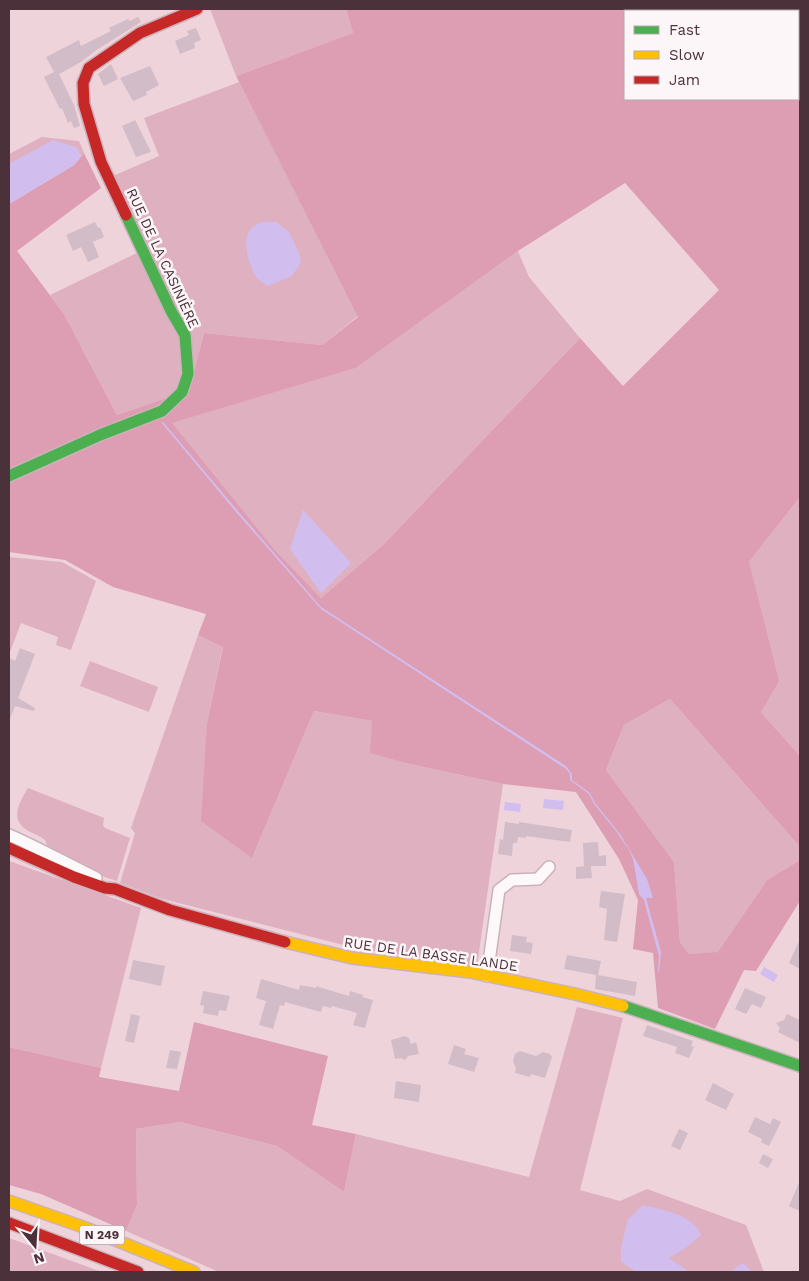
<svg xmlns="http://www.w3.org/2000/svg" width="809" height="1281" font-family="'Work Sans',sans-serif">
<rect width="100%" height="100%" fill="#efd3db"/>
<path fill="#dfb1c0" d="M 210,9 L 346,9 L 353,33 L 236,76 Z
M 239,82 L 358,316 L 322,345 L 204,333 L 189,390 L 117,415 L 64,314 L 50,295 L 147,248 L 113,176 L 159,156 L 144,118 Z
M 42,137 L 79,141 L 84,153 L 81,156 L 76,147 L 9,164 L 9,154 Z
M 518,251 L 529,277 L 580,338 L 384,544 L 321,598 L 275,550 L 171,423 L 356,368 Z
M 800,497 L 800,756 L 761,712 L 749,562 Z
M 9,557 L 62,562 L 96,581 L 71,650 L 56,645 L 58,637 L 21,623 L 9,655 Z
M 198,635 L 223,646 L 207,723 L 252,858 L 314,711 L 372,721 L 371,753 L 405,763 L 503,784 L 477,966 L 359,949 L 159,898 L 120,883 L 135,833 L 131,828 Z
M 90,661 L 158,687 L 149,712 L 80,686 Z
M 670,699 L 800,847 L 800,860 L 767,880 L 718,953 L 689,954 L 680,942 L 674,862 L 606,770 L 624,725 Z
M 28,788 L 104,818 L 103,825 L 105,828 L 130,838 L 117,881 L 105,877 L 48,848 L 45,840 C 39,835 30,833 24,828 C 10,816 21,800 28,788 Z
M 9,861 L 141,908 L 101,1068 L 9,1047 Z
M 577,1007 L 623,1018 L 580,1190 L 620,1201 L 647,1189 L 746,1225 L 764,1272 L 219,1272 L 126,1231 L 137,1205 L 136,1129 L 180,1122 L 277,1146 L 344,1192 L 356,1134 L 529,1177 Z
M 9,1238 L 102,1272 L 9,1272 Z"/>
<path fill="#dd9eb4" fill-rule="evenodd" d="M 346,9 L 722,9 L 730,11 L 625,11 L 625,99 L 798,99 L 798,11 L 744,11 L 746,9 L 800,9 L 800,497 L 749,562 L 779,681 L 761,712 L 800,756 L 800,847 L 670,699 L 624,725 L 606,770 L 674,862 L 680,942 L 689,954 L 718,952 L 767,880 L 800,860 L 800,901 L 756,971 L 744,970 L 715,1029 L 658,1008 L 653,953 L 633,949 L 638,900 L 619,859 L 576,792 L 503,784 L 405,763 L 370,753 L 372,721 L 314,711 L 252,858 L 201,821 L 207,723 L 223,647 L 198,635 L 206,614 L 113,587 L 65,560 L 9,552 L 9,204 L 74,165 L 84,153 L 101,188 L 17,251 L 64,314 L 117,415 L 189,390 L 204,333 L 322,345 L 358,317 L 236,76 L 353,33 ZM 625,183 L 719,290 L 623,386 L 580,338 L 384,544 L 321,598 L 275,550 L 172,423 L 356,368 L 518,251 Z
M 194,1022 L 328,1056 L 312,1125 L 356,1134 L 344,1192 L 277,1146 L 180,1122 L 136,1129 L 137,1205 L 126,1231 L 41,1194 L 9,1185 L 9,1047 L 101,1068 L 99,1077 L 179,1091 Z"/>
<path fill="#d2bdef" d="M 53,140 L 76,147 L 81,156 L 74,165 L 9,204 L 9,164 Z
M 276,222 L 289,232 L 299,253 L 301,262 L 292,276 L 268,286 C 265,284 261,282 258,279 C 248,266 237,230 260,223 C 264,221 271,222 276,222 Z
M 161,422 L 163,422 L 237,510 L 321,607 L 566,766 L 572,774 L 572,780 L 590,793 L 595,803 L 620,834 L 647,879 L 653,898 L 646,898 L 661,952 L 659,972 L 658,972 L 659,956 L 644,900 L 639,894 L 633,859 L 629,850 L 616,831 L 594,804 L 589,794 L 570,780 L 570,774 L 566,769 L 321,609 L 236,512 Z
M 303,510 L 351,563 L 321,593 L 290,549 Z
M 544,799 L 564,801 L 563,810 L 543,808 Z
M 505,802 L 521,804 L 520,812 L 504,810 Z
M 764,967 L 778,975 L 774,982 L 760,974 Z
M 643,1205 C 662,1210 693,1214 701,1235 L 687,1247 L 669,1258 L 689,1272 L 637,1272 L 621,1262 L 621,1248 L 628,1219 Z
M 743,1263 L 752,1272 L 730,1272 Z"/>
<path fill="#d2bcc7" d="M 138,17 L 141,22 L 95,51 L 81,62 L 59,74 L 74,105 L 80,126 L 74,128 L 71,121 L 68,123 L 62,108 L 60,109 L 44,77 L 54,72 L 46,57 L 79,40 L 81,46 L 111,31 L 109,28 L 128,19 L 130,21 Z
M 196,28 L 201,40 L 194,43 L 195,48 L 180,54 L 175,41 L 189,35 L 187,31 Z
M 111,64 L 118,79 L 104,86 L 98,74 Z
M 150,66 L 159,85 L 146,92 L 147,95 L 133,101 L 120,78 Z
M 135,120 L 151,152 L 136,157 L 122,126 Z
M 95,222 L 98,228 L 100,227 L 104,237 L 93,242 L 99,257 L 88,262 L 81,247 L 73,251 L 66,235 Z
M 20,648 L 35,654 L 18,698 L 35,708 L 34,711 L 15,706 L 10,719 L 9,658 L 15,661 Z
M 505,822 L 519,824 L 519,822 L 572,830 L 570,842 L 526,836 L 526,838 L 518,837 L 517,843 L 513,843 L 512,856 L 498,854 L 500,839 L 503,840 Z
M 598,842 L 599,856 L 606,855 L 606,866 L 591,866 L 592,878 L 576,879 L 576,867 L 586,866 L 584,866 L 583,843 Z
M 601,891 L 625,894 L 617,942 L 604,940 L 607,909 L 599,907 Z
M 512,935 L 527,937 L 526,942 L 533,943 L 531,954 L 510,951 Z
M 800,939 L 800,969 L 789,963 Z
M 567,955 L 601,961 L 598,975 L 637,982 L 635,996 L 595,989 L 596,975 L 564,969 Z
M 133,960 L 165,966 L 161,986 L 129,979 Z
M 261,979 L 299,990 L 300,985 L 316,988 L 316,986 L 349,996 L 350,991 L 363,995 L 362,997 L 373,1000 L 365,1028 L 353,1025 L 357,1013 L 332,1006 L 331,1008 L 323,1006 L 321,1012 L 285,1002 L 284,1006 L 280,1005 L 273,1029 L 259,1025 L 266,1001 L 256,998 Z
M 745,988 L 766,997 L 761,1008 L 752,1004 L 746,1014 L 735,1009 Z
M 203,991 L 230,996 L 226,1011 L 219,1010 L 218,1016 L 203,1013 L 204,1006 L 200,1005 Z
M 131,1014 L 140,1016 L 134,1043 L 125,1041 Z
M 787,1014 L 800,1020 L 800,1043 L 778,1032 L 780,1028 L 776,1023 L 784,1020 Z
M 647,1025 L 693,1041 L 691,1046 L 694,1047 L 689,1058 L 675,1053 L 677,1047 L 643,1036 Z
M 405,1036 L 409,1038 L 411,1044 L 416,1042 L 419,1054 L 408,1056 L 405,1060 L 401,1058 L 395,1059 L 391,1040 Z
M 454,1045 L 466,1049 L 464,1054 L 479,1058 L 474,1072 L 448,1064 Z
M 170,1050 L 181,1052 L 177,1069 L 166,1068 Z
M 520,1051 L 536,1056 L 543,1052 L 550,1054 L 552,1057 L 545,1078 L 531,1074 L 530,1077 L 515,1073 L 516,1068 L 513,1061 L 515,1054 Z
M 396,1081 L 421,1085 L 419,1102 L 394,1098 Z
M 713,1083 L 734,1094 L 726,1110 L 705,1100 Z
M 755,1117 L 770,1124 L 773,1118 L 781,1122 L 769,1146 L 761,1142 L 762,1139 L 748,1132 Z
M 679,1129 L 688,1133 L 680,1150 L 671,1146 Z
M 763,1154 L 773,1159 L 768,1168 L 759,1163 Z
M 800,1180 L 800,1211 L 789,1206 Z"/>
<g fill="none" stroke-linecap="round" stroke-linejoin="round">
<defs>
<path id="street" d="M 9,835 C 39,848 67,864 96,878
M 487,976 L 499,890 L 512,880 L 538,879 L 549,867"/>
<path id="fast" d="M 9,476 L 100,435 L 162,411 L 182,392 L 188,374 L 185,335 L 171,311 L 126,215
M 623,1006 L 800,1066"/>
<path id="slow" d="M 285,942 L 352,958 L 470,972 L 575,994 L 623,1006
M 9,1201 L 86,1228 L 194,1272"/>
<path id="jam" d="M 126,215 L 101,162 L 84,104 L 83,83 L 89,68 L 140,33 L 197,9
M 9,848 L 74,877 L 105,888 L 115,889 L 170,910 L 285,942
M 9,1223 L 138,1272"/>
</defs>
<use href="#street" stroke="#cbb2ba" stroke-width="14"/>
<use href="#fast" stroke="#cbb2ba" stroke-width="14"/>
<use href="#slow" stroke="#cbb2ba" stroke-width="14"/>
<use href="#jam" stroke="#cbb2ba" stroke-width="14"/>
<use href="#street" stroke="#fdf8fa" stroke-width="11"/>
<use href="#fast" stroke="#4caf50" stroke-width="11"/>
<use href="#slow" stroke="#ffc107" stroke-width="11"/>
<use href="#jam" stroke="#c62828" stroke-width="11"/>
</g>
<g text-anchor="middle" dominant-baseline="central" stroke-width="5" stroke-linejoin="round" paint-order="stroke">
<rect fill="#fdf6f8" stroke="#806c73" stroke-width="1" x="79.5" y="1225.5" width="45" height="19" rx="4"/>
<g font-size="12" font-weight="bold" fill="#4b313a">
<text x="102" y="1235">N 249</text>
</g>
<g font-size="14" fill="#4b313a" stroke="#fdf6f8">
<text transform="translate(163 258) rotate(65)">RUE DE LA CASINIÈRE</text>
<text transform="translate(431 954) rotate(8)">RUE DE LA BASSE LANDE</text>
</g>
</g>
<rect width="809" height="1281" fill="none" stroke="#4b313a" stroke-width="20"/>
<rect x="624" y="10" width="175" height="90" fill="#fdf6f8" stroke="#b6a7ac"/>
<rect x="634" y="26" width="25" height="8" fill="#4caf50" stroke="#b6a7ac"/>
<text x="669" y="35" font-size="15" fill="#4b313a">Fast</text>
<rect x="634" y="51" width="25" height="8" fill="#ffc107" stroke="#b6a7ac"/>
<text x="669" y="60" font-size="15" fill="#4b313a">Slow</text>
<rect x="634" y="76" width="25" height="8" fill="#c62828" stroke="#b6a7ac"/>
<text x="669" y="85" font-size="15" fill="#4b313a">Jam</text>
<g transform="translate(35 1246) rotate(162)" stroke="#fdf6f8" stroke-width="4" paint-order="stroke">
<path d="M0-4L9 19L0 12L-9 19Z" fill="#4b313a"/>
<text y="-8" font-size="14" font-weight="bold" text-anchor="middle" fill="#4b313a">N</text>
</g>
</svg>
